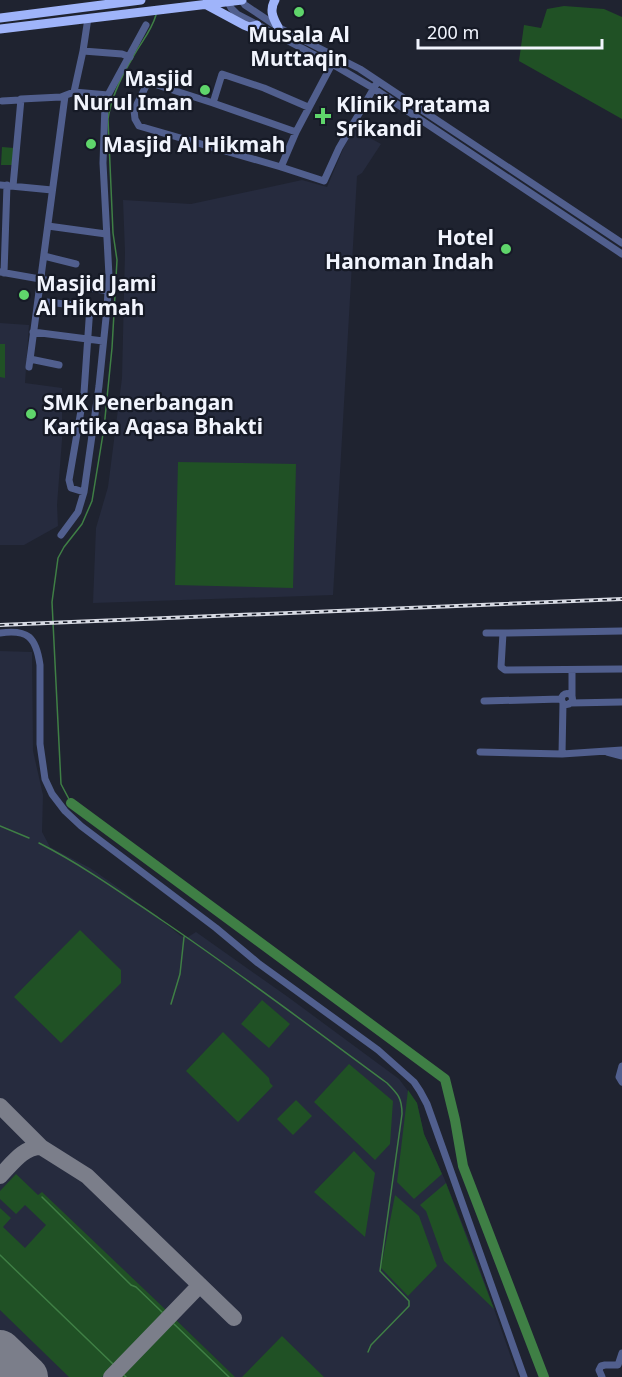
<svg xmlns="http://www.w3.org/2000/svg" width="622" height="1377" font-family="'Noto Sans',sans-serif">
<rect width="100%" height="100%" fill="#1f2330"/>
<path fill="#262b3e" d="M 352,128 L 381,144 L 362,173 L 357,176 L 333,595 L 93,603 L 96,528 L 108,487 L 122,378 L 125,252 L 123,200 L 191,204 L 302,180 L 327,187 Z
M 0,323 L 29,325 L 25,383 L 62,388 L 62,440 L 57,505 L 58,526 L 24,545 L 0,545 Z
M 0,651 L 32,652 L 33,751 L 43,795 L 42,832 L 50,847 L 90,868 L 126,893 L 181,936 L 188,937 L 196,932 L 288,997 L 399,1079 L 417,1103 L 424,1134 L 444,1178 L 475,1255 L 518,1377 L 0,1377 Z"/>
<path fill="#205125" d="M 564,6 L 604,9 L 622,17 L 622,119 L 519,61 L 524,25 L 541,28 L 547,9 Z
M 2,147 L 14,148 L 12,165 L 1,165 Z
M 0,344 L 5,344 L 5,378 L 0,377 Z
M 178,462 L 296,464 L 293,588 L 175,585 Z
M 80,930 L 121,970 L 121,983 L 61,1043 L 14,997 Z
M 262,1000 L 290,1024 L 269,1048 L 241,1024 Z
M 223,1032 L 269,1078 L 270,1083 L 273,1086 L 238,1122 L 186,1071 Z
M 349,1064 L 393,1101 L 390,1144 L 375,1160 L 314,1102 Z
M 408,1090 L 417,1103 L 424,1134 L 442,1174 L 414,1199 L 397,1182 Z
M 296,1100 L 312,1116 L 293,1135 L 277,1119 Z
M 354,1151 L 375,1173 L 365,1237 L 314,1192 Z
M 16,1174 L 38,1195 L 42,1192 L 166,1310 L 102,1377 L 69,1377 L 0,1310 L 0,1208 L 11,1218 L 3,1227 L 25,1248 L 46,1225 L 25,1205 L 16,1214 L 0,1199 L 0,1191 Z
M 446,1183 L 494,1309 L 444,1261 L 426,1211 L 420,1205 Z
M 395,1195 L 419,1216 L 437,1266 L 408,1296 L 381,1268 Z
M 176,1320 L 235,1377 L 121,1377 Z
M 282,1336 L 324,1377 L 242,1377 Z"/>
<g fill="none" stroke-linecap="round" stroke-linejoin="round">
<path stroke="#3f7f45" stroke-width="1.5" d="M 71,803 L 61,784 L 52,602 L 58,558 L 64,547 L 82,524 L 92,501 L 104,428 L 112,348 L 117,260 L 113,233 L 108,119 C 111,97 121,77 133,57 C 141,42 151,32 156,15
M 0,826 L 29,838
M 39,843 C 82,865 120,892 160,919 C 237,971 312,1028 387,1083 C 398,1094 402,1098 402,1114 L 380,1271 L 409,1301 L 409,1306 L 371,1345 L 368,1352
M 171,1004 L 180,974 L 184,937
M 42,1197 L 131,1285 L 136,1287 L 162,1312
M 0,1255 L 113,1364
M 174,1324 L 229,1377
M 124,1375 L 126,1377"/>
<path stroke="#3f7f45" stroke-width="10" d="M 71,803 L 445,1079 L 455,1120 L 463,1166 L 544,1377"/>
<path stroke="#7b7e8a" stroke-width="16" d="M 0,1106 L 41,1147 L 87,1176 L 234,1318
M 0,1176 C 12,1164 23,1147 41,1147
M 111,1377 L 200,1285"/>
<path stroke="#7b7e8a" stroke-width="42" d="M 0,1351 L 27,1377"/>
<path stroke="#515f8e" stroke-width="7" d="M 227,0 L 231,8 L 237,14 L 332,64 L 373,88 L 622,254
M 241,0 L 245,5 L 278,27 L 360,69 L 622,243
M 83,51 L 122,54 L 130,57
M 74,92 L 83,51 L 88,18
M 2,101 L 20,100
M 213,103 L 222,74 L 264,88 L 308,107
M 296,132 L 213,103 L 151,83 L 146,86 L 134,110 L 135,119 L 139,126 L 281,167 L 324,181 L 339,148 L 378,81
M 281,167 L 296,132 L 332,64
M 0,185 L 52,190
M 13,186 L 21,99 L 61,97 L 74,92 L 108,95
M 48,226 L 106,234
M 44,256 L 76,264
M 0,272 L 108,291
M 4,273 L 7,185
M 38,301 L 92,307
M 33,332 L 103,341
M 30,359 L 59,365
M 29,367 L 65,96
M 84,492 L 71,488 L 69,480 L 84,393 L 90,306
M 61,535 L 78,512 L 84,492 L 99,386 L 107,308 L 109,276 L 103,163 L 105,104 L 108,95 L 146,25
M 622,631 L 503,633 L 501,667 L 505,670 L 622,669
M 0,633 C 28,629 36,637 40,665 L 40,744 L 45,779 L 52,794 L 65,811 L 81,826 L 216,928 L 258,963 L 378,1050 L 414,1082 L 420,1091 L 427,1104 L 524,1377
M 486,633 L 503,633
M561.5 699a5.5 5.5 0 1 1 11 0a5.5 5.5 0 1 1-11 0Z
M 572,697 L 572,671
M 484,701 L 561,699
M 570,703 L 622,702
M 480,752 L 562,754 L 622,750
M 607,752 L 622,756
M 562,754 L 563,703
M 622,1066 L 619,1077 L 622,1082
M 602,1377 L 599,1370 L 601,1366 L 605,1365 L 618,1365 L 622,1353"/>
<path stroke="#9fb4fa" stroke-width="9" d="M 275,0 C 269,10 273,18 278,27
M 205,4 L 244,25 L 249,27 L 257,25
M 0,18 L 141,0
M 0,29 L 242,0"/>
<defs>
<path id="rail" d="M 0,625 L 622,599"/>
</defs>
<use href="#rail" stroke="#d7dae3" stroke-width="4"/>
<use href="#rail" stroke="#161a26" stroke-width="1.5" stroke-dasharray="4.5" stroke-linecap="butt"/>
</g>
<g fill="#5fd56b" stroke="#161a26" stroke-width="2">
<circle cx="299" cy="12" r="6"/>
<circle cx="205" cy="90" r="6"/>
<path d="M320 107h6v6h6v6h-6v6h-6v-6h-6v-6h6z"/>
<circle cx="91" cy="144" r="6"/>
<circle cx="506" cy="249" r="6"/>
<circle cx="24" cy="295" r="6"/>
<circle cx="31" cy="414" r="6"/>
</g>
<g text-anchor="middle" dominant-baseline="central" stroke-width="4.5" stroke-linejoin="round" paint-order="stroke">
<g font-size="21" font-weight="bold" fill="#f1f4fd" stroke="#161a26" text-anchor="start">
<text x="299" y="34" text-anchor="middle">Musala Al<tspan x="299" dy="24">Muttaqin</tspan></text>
<text x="193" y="78" text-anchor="end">Masjid<tspan x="193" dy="24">Nurul Iman</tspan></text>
<text x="336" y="104">Klinik Pratama<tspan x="336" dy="24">Srikandi</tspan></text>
<text x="103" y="144">Masjid Al Hikmah</text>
<text x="494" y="237" text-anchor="end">Hotel<tspan x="494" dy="24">Hanoman Indah</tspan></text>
<text x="36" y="283">Masjid Jami<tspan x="36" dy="24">Al Hikmah</tspan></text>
<text x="43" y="402">SMK Penerbangan<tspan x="43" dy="24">Kartika Aqasa Bhakti</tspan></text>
</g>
</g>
<path d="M418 39v9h184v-9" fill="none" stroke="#f1f4fd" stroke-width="3"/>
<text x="427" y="39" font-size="18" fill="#f1f4fd" stroke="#161a26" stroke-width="4.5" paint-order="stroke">200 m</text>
</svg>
